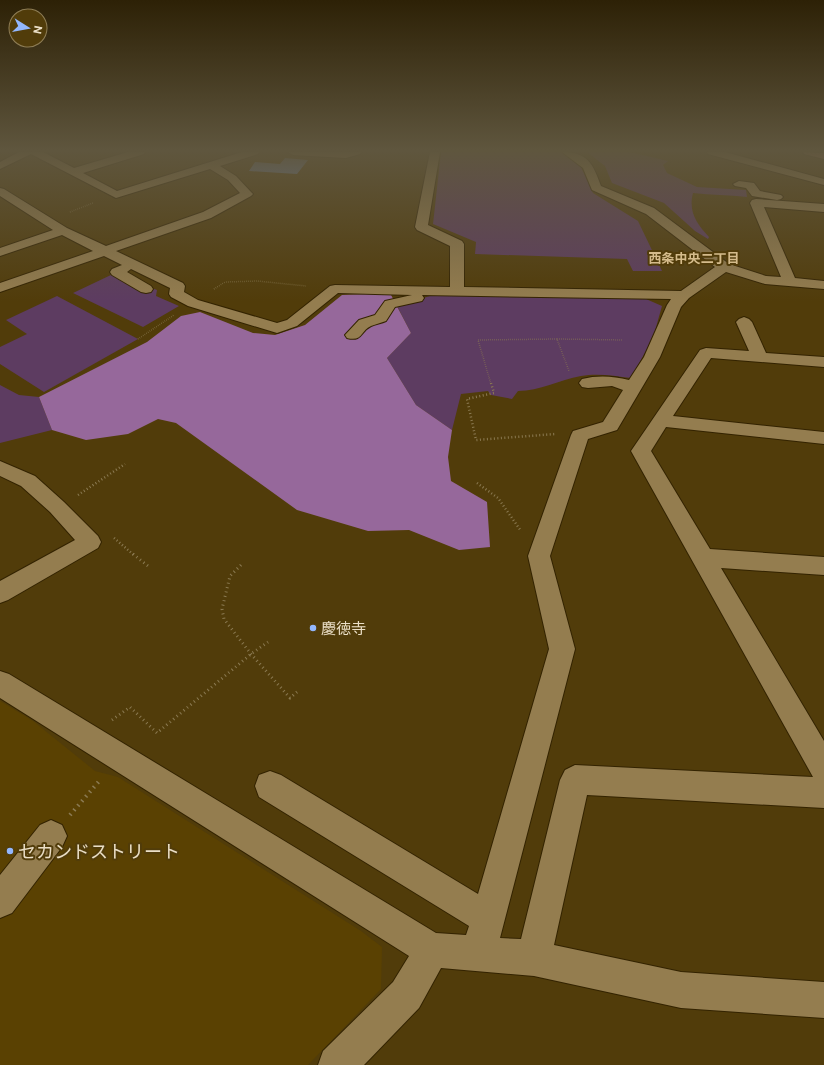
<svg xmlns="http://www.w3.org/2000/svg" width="824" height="1065" font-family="Commissioner,'Noto Sans JP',sans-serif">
<rect width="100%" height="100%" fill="#513c0a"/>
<path fill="#5a4102" d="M 0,701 L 33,721 L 95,771 L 118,777 L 361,931 L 382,947 L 381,989 L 308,1065 L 0,1065 Z"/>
<path fill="#5d3c61" d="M 441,152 L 562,152 L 580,165 L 593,193 L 638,221 L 662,271 L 633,271 L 627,259 L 475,254 L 476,242 L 433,224 Z
M 587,152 L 630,152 L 668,161 L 663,165 L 667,173 L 697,187 L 746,190 L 747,197 C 729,195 711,195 693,193 C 688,212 697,224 709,237 L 708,239 L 695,231 L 664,203 L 612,183 L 605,166 Z
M 113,274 L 157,290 L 156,296 L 179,306 L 143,327 L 73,293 Z
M 433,295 L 646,299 L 662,306 L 653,338 L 631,378 C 614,376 598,373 581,376 C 559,380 540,391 518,391 L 512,399 L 491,395 L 488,391 L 461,394 L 452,430 L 416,405 L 387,358 L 411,333 L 396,304 L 417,300 Z
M 57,296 L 138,339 L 44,392 L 0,364 L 0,347 L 27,334 L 6,320 Z
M 0,385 L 19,395 L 39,397 L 52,430 L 0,443 Z"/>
<path fill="#96689b" d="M 390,293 L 411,333 L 387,358 L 416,405 L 452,430 L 448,457 L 451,481 L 487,502 L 490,547 L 459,550 L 409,530 L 368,531 L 297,510 L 176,423 L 158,419 L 128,434 L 86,440 L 52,430 L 39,397 L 147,342 L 181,316 L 200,312 L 253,333 L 275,335 L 305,325 L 342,295 Z"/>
<path fill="#6b88c1" d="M 285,158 L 308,160 L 297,174 L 249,171 L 255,162 L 280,164 Z"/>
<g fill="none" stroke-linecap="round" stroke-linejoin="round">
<defs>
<path id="minor" d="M 19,152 L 43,152 L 74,168 L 128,152 L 145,152 L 144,154 L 83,173 L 117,191 L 242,152 L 259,152 L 258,154 L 220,166 L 236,176 L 251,192 L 253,194 L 251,196 L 211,218 L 116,251 L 183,283 L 185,286 L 184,292 L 198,300 L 277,323 L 287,320 L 330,286 L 335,285 L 450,287 L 450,246 L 417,230 L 415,227 L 430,152 L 440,152 L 428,225 L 462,241 L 464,244 L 464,287 L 681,291 L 715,267 L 646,214 L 592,190 L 583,168 L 562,152 C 588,152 593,164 601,186 L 654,208 L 729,264 L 766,276 L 781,277 L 750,203 L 752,200 L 756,199 L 824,204 L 824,212 L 764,207 L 795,278 L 824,281 L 824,289 L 765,284 L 726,272 L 689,298 L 681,307 L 660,357 L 617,430 L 588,439 L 550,556 L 575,649 L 500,938 L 521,939 L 560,780 L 565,770 L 575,765 L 813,777 L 631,451 L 700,350 L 706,348 L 749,351 L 736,322 L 739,319 L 744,317 L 749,319 L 752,322 L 766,353 L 824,357 L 824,367 L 711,358 L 673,416 L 824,432 L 824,444 L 666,427 L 651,451 L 710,549 L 824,557 L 824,575 L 721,568 L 824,741 L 824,808 L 587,795 L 554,945 L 681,972 L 824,982 L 824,1018 L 681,1008 L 534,976 L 441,968 L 419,1008 L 364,1065 L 318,1065 L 323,1051 L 393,982 L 409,956 L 0,698 L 0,671 L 9,674 L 436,933 L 466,935 L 469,926 L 259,797 L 255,786 L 259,775 L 270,771 L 281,775 L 478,894 L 549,649 L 528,556 L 571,435 L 573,431 L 603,422 L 623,390 L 612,386 L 588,388 L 582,387 L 579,383 L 582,379 C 598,375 613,376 629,380 L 644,357 L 667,305 L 671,299 L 422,295 L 424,298 L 422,301 L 395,307 L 386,321 C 381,323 376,324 371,326 C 360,331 363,342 347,338 L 345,335 L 359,320 L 375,315 L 385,301 L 412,295 L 338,293 L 297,326 L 277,333 L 188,306 L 171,297 L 169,294 L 170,288 L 131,269 L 127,272 L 151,286 L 153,289 L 151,292 L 146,293 L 141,292 L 112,275 L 110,272 L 112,269 L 122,265 L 104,256 L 0,292 L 0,283 L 93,251 L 62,235 L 0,256 L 0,248 L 53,230 L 0,196 L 0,188 L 4,189 L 67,228 L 106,246 L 203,212 L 240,193 L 228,180 L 210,169 L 116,198 L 31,154 L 0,169 L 0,162 Z
M 288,152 L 361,152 L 360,154 L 346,158 L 293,155 Z
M 707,152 L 725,152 L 824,179 L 824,185 L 708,154 Z
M 739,181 L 754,183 L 760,191 L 781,195 L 783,197 L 781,199 L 777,200 L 752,196 L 746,188 L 735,186 L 733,184 Z
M 0,461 L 35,476 L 64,502 L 98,536 L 101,542 L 98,548 L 8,600 L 0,603 L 0,581 L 75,540 L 50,512 L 21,486 L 0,476 Z
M 51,820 L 62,825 L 67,836 L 62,847 L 12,913 L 0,918 L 0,875 L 40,825 Z"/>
<path id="major" d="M 803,152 L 824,153 L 824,159 L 804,154 Z"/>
</defs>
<use href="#minor" stroke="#332300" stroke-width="2"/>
<use href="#major" stroke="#332300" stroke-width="2"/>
<path stroke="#8b7a52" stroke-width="1.5" stroke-dasharray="0.5 1.5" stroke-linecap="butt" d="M 70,212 L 93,203
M 214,289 L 225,282 L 257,281 L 306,286
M 138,339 L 174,315
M 557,339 L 622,340
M 491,384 L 478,340 L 557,339 L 569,371"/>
<path stroke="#8b7a52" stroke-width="2.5" stroke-dasharray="1 2.5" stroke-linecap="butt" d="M 491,383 L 494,393 L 467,399 L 476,440 L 555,434
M 477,483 L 498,498 L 521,531
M 78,495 L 125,464
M 114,538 L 134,555"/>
<path stroke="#8b7a52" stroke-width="3" stroke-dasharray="1 3.5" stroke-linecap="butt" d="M 133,554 L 148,566
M 241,565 L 230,576 L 222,609 L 224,619 L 251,654 L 290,698 L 297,692
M 112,720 L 130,707 L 157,733 L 251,654 L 268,642"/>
<path stroke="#8b7a52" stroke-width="4" stroke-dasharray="1.5 4.5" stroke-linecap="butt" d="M 70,815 L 101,779"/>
<use href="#minor" fill="#947d4f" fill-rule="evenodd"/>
<use href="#major" fill="#b1745f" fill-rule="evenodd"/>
</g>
<linearGradient id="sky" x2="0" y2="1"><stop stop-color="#2d2106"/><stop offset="0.5" stop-color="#5f563e"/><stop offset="1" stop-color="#5f563e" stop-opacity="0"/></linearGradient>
<rect width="824" height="301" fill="url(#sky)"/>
<g fill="#93b7fd" stroke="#513c0a" stroke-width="1.5">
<circle cx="313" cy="628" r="4"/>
<circle cx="10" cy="851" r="4"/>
</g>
<g text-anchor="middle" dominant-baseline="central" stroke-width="4" stroke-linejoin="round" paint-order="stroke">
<g font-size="13" font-weight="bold" fill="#d4bb8b" stroke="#513c0a">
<text x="694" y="258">西条中央二丁目</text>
</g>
<g font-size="15" fill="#eadec6" stroke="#513c0a" text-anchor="start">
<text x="321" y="628">慶徳寺</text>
</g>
<g font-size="18" fill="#eadec6" stroke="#513c0a" text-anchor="start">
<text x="18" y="851">セカンドストリート</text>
</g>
</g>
<g transform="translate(28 28) rotate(101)"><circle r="19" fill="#513c0a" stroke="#8e7d55"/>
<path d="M0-3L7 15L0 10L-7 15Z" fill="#93b7fd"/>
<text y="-6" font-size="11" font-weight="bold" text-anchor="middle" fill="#eadec6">N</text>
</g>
</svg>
